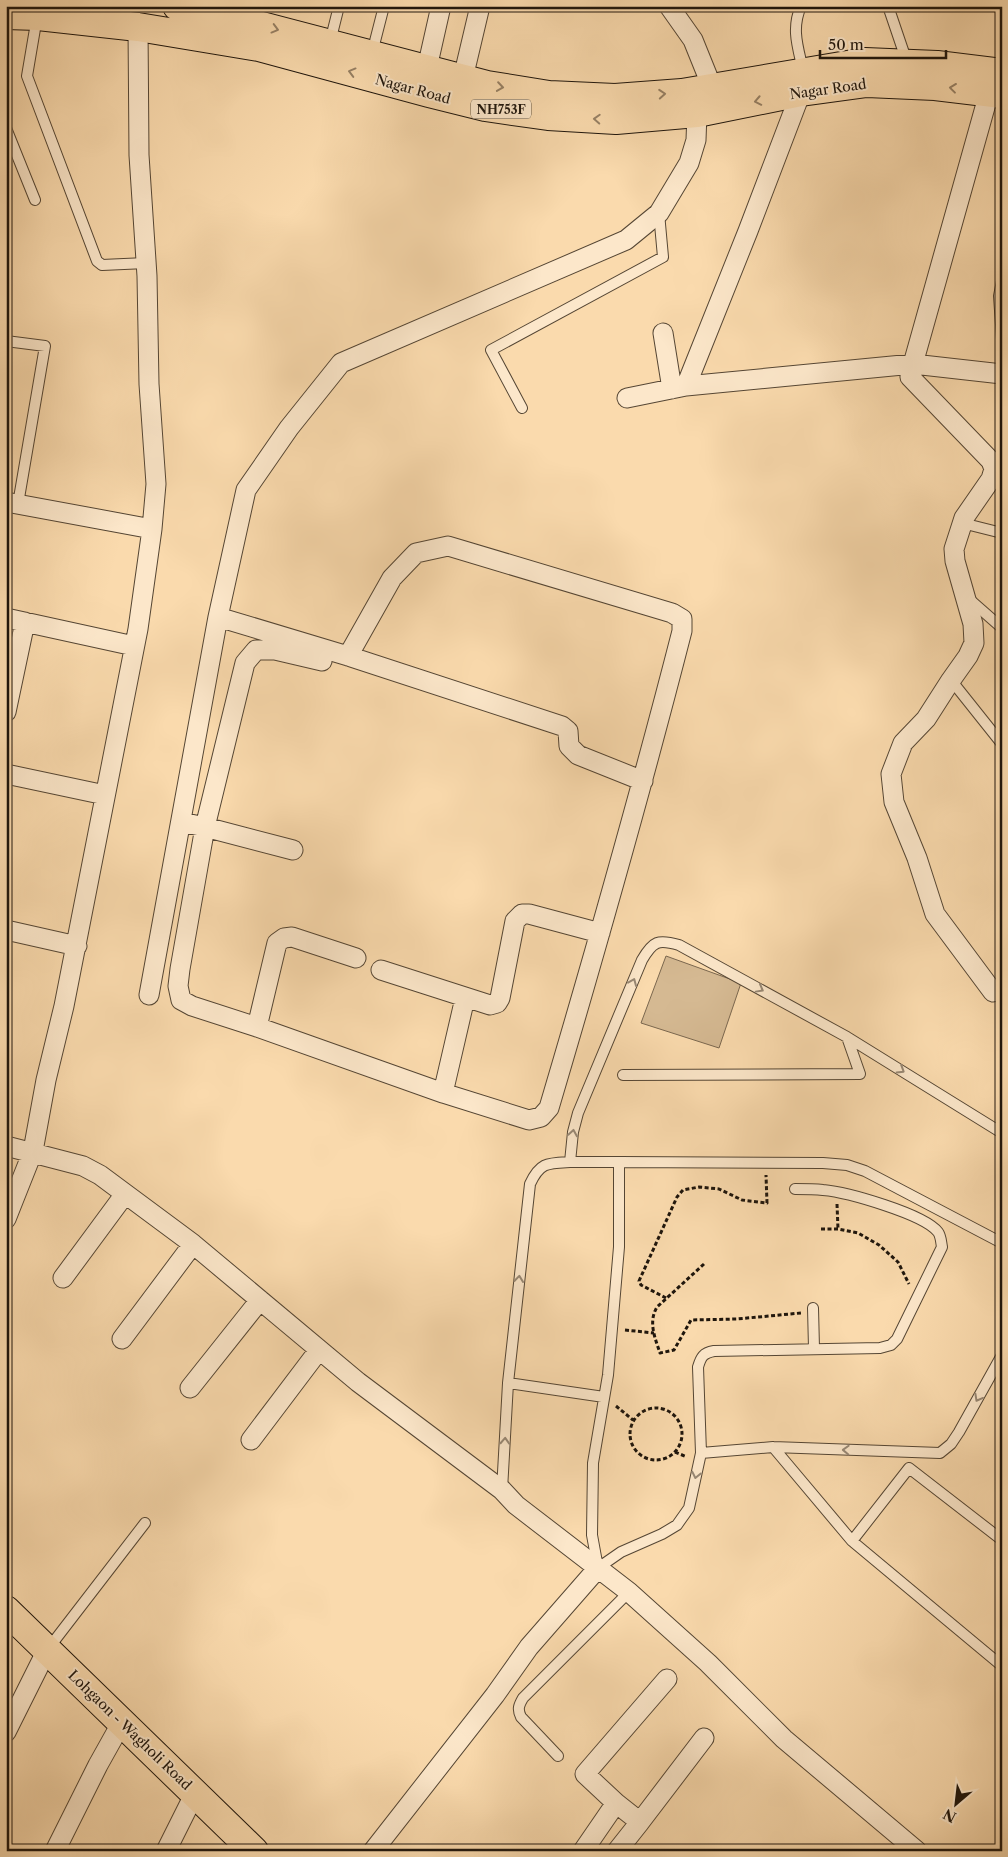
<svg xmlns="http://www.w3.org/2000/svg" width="1008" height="1857" font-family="'Libre Caslon Text',serif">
<rect width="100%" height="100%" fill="#fadaad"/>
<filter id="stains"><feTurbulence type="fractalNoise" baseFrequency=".004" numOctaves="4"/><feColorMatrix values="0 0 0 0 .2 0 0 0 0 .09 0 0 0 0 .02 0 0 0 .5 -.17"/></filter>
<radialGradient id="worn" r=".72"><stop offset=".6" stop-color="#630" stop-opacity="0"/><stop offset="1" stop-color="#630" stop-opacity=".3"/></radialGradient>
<path fill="#d5b992" stroke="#7a674f" d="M 666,956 L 741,983 L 719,1048 L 641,1023 Z"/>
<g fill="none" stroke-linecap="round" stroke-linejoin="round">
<defs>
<path id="lane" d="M 801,6 C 791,29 798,47 803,70
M 888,6 L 907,62
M 37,17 L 27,76 L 97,261 L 102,265 L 146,263
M 330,42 L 339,6
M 372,53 L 384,6
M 6,128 L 35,200
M 1002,281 L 999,296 L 1002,339
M 6,341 L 45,346 L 18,504
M 522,408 L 491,350 L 663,257 L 659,213
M 962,523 L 1002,533
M 969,599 L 1002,628
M 951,680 L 1002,744
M 623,1075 L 860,1074 L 847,1037
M 570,1162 L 619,1162 L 619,1247 L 608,1375 L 593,1463 L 592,1535 L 598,1568 L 621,1552 L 662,1534 L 677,1525 L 689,1508 L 701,1453 L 773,1447 L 940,1453 L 951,1444 L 959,1432 L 1002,1355
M 619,1162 L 823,1163 L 847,1165 L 865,1171 L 1002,1243
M 813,1308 L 814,1348
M 508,1383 L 604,1397
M 773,1447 L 852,1541
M 701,1453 L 698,1367 C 701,1357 703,1353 714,1351 L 880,1348 L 891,1345 L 897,1339 L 942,1247 C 941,1242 941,1236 938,1232 C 924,1214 847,1192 823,1190 C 814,1189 804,1189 795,1189
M 502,1490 L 508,1383 L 530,1184 C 540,1162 548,1163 570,1162 L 573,1132 L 578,1113 L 642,960 C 653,941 658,939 679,945 L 847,1037 L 1002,1133
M 1002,1540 L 909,1468 L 852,1541 L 1002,1666
M 48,1649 L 145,1523
M 558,1756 L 521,1717 C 517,1709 519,1705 523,1698 L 629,1592"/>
<path id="street" d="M 669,6 L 693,40 L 712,87
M 427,68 L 441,6
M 463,78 L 480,6
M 989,93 L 913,364 L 1002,374
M 663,333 L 672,389
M 686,386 L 748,231 L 801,92
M 627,398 L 686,386 L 913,364 L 910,377 L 991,461 L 994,469 L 991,479 L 964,518 L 954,549 L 955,561 L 973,624 L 974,643 L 968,656 L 951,680 L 926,719 L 903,743 L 891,774 L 894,802 L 917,858 L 935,914 L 993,992
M 6,502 L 152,529
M 218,617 L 348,656 L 562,726 L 568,731 L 569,746 L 578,755 L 643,781
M 6,618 L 134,646
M 348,656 L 392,578 L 416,553 L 448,546 L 672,613 L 682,619 L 682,631 C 641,791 596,949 549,1108 L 541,1117 L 529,1120 L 443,1093 L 465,998
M 6,712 L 25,622
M 6,774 L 105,795
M 181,822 L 205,827 L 180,969 L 178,986 L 181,1000 L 192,1006 L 257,1027 L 443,1093
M 293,850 L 205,827 L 245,663 L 256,650 L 275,650 L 322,661
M 6,930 L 77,946
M 381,970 L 490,1005 L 497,1003 L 500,998 L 515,921 L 522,914 L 529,914 L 600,933
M 149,995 L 218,617 L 246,490 L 289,428 L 341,363 L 626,240 L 659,213 L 689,163 L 696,140 L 697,113
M 257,1027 L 277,943 L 284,938 L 292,937 L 356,958
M 6,1146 L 83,1166 L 100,1175 L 193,1244 L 358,1382 L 502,1490 L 516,1505 L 629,1592 L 708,1663 L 784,1739 L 917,1851
M 6,1219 L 33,1151 L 46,1080 L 64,1006 L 138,629 L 152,529 L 156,484 L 149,384 L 147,276 L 139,155 L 138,27
M 63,1278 L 125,1194
M 122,1339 L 193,1244
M 190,1388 L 260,1300
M 251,1440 L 319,1350
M 6,1732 L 47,1650
M 616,1803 L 585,1774 L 667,1679
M 55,1851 L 98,1765 L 122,1722
M 166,1851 L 195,1793
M 373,1851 L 495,1695 L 529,1647 L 598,1568
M 583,1851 L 616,1803 L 640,1822 L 704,1738
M 617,1851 L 640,1822"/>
<path id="primary" d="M 6,1610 L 254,1851"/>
<path id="highway" d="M 177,6 L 239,20 L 487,85 L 549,95 L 615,98 L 682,93 L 865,62 L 937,65 L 1002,73
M 6,15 L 38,16 L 138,27 L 259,47 L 429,93 L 485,107 L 548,116 L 616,120 L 697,113 L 801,92 L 867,83 L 935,86 L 1002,94"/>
</defs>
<use href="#lane" stroke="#554634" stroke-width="12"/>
<use href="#street" stroke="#554634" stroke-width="21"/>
<use href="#primary" stroke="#1e150c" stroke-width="30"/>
<use href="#highway" stroke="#1e150c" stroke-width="30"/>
<path stroke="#1e150c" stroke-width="3" stroke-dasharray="4 2.5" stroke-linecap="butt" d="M 837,1204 L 838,1229
M 821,1229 L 838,1229 L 858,1233 L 879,1245 L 898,1262 L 909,1284
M 704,1264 L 657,1307 C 648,1322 655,1338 660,1353 L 674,1350 L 691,1320 L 737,1319 L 801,1313
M 666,1298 L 641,1285 L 639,1281 L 677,1197 L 683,1190 L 699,1187 L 719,1189 L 742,1200 L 767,1203 L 766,1175
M 625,1330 L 654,1333
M 616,1406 L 633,1420
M630 1434a26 26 0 1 1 52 0a26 26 0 1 1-52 0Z
M 675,1452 L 687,1457"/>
<use href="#lane" stroke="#fce7ca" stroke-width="10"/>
<use href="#street" stroke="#fce7ca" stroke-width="19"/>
<use href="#primary" stroke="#fadaad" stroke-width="28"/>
<use href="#highway" stroke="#fadaad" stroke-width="28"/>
</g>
<defs><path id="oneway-chevron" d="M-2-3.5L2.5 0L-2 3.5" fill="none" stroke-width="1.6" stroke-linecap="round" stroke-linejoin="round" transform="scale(1.25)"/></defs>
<g stroke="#978165">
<use href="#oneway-chevron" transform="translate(275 29) rotate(15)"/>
<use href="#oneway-chevron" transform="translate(352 72) rotate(-165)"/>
<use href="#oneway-chevron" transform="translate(500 87) rotate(8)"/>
<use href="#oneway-chevron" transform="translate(953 88) rotate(-173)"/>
<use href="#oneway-chevron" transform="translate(662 94) rotate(-4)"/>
<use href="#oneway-chevron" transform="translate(758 101) rotate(169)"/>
<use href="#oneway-chevron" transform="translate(597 119) rotate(-177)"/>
</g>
<g stroke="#988874">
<use href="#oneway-chevron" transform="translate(633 982) rotate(-67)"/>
<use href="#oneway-chevron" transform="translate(760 989) rotate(29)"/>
<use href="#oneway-chevron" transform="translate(901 1070) rotate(32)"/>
<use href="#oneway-chevron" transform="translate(573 1133) rotate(-81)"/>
<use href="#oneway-chevron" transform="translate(519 1279) rotate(-84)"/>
<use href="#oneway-chevron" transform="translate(978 1398) rotate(119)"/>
<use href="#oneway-chevron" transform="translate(505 1441) rotate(-87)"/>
<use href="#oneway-chevron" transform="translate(846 1450) rotate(-178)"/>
<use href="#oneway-chevron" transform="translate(696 1475) rotate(102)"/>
</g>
<g text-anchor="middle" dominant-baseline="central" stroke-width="4" stroke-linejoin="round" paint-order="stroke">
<rect fill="#fce7ca" stroke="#615445" stroke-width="1" x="471" y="99.5" width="60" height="19" rx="4"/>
<g font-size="12" font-weight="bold" fill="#1e150c">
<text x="501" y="109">NH753F</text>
</g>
<g font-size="14" fill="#1e150c" stroke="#fce7ca">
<text transform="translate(413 89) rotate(15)">Nagar Road</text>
<text transform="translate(828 89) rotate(-8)">Nagar Road</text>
<text transform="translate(130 1730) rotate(44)">Lohgaon - Wagholi Road</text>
</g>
</g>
<rect width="1008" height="1857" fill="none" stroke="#fadaad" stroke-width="25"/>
<rect x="8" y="8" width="993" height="1842" fill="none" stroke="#1e150c" stroke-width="2.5"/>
<rect x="12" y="12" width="983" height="1832" fill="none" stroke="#1e150c"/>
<g transform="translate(956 1804) rotate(208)" stroke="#fce7ca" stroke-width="4" paint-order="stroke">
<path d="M0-4L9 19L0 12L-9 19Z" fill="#1e150c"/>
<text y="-8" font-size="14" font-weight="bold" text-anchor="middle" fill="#1e150c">N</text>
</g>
<path d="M820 50v8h126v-8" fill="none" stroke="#1e150c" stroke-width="2.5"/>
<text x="828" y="50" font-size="15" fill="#1e150c" stroke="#fce7ca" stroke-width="4" paint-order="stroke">50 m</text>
<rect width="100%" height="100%" filter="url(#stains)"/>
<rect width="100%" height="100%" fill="url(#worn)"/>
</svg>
